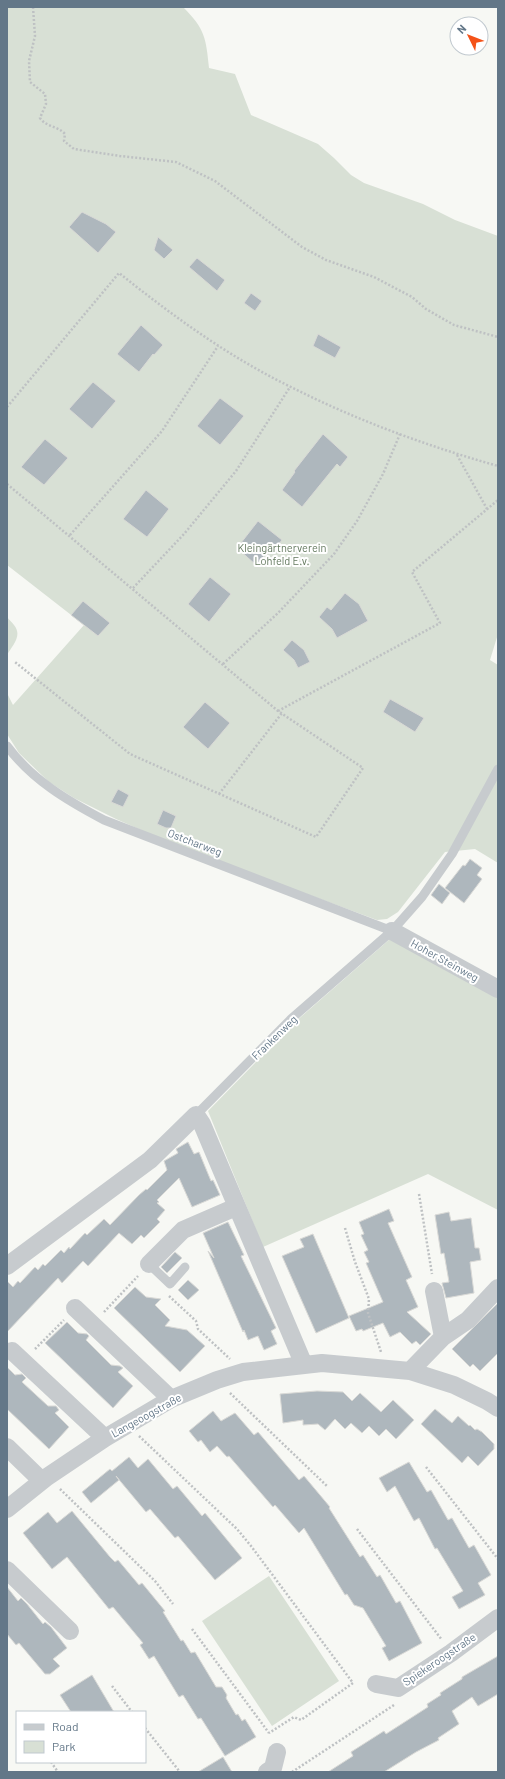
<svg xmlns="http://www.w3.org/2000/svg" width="505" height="1779" font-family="Barlow,sans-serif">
<rect width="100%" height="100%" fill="#f7f8f4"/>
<path fill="#d8e0d5" d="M 7,7 L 183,7 C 205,29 206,38 209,68 L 235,74 L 251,115 L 318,144 L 334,158 L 351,175 L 364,183 L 423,204 L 455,220 L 498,236 L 498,634 L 490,660 L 498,665 L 498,863 L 475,849 L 445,852 L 398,912 L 387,919 L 377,920 L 182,848 L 116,819 L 74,798 L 49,782 L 19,753 L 7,734 L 7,693 L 13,705 L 84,625 L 7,565 Z
M 7,617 C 9,620 12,622 14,625 C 23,636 12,646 7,655 Z
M 398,932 L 498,985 L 498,1210 L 428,1174 L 263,1247 L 208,1111 L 295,1022 Z
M 269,1576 L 339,1681 L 272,1726 L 202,1621 Z"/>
<path fill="#aeb7bd" stroke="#d9d9d6" d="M 82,212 L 106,224 L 116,232 L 98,253 L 69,227 Z
M 158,237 L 173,250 L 164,259 L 154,250 Z
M 197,258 L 225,280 L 217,291 L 189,267 Z
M 251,293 L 262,301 L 255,311 L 244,303 Z
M 141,325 L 163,345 L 154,355 L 153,354 L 139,372 L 117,354 Z
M 318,334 L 341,347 L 335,358 L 313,346 Z
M 93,382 L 116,401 L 92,429 L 69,409 Z
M 220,398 L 244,416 L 220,445 L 197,426 Z
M 323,434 L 348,457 L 340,467 L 337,464 L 302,507 L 282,490 L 295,472 L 294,471 Z
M 45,439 L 68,458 L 44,485 L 21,467 Z
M 146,490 L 169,509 L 147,537 L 123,519 Z
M 258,521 L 282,540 L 274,550 L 271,548 L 256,565 L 237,548 Z
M 210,577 L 231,594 L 209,622 L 188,604 Z
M 345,593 L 359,604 L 368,621 L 337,638 L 332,629 L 319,617 L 327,607 L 331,610 Z
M 83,601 L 110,623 L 98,636 L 71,615 Z
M 292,640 L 304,650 L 310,662 L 298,668 L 294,660 L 283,650 Z
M 390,699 L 424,718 L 415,732 L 383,712 Z
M 205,702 L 230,723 L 208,749 L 183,727 Z
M 118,789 L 129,795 L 123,807 L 111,802 Z
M 163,810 L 176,816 L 171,828 L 166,828 L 157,824 Z
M 470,859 L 482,868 L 477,875 L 482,879 L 464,903 L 445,888 L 463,865 L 465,866 Z
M 439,884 L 450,893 L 442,904 L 431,895 Z
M 188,1142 L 194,1154 L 199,1152 L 211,1181 L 213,1180 L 220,1195 L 192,1207 L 179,1178 L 157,1200 L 159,1202 L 157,1203 L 165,1210 L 157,1219 L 160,1222 L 144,1238 L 141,1235 L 132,1244 L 119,1233 L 88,1266 L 83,1261 L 62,1283 L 58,1278 L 7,1332 L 7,1281 L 13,1287 L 18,1281 L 20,1283 L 35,1267 L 38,1270 L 43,1264 L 45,1266 L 61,1250 L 64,1253 L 69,1247 L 70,1249 L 85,1233 L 87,1235 L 104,1219 L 110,1225 L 139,1195 L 146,1189 L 147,1190 L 167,1170 L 164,1161 L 178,1153 L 176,1149 Z
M 389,1209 L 394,1221 L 388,1223 L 412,1277 L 406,1280 L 418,1307 L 407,1312 L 431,1334 L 420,1345 L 416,1341 L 412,1344 L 400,1332 L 390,1337 L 383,1323 L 363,1331 L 362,1329 L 356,1331 L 349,1316 L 383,1302 L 366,1263 L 369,1262 L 364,1252 L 368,1250 L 361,1235 L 364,1234 L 359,1222 Z
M 449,1212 L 451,1221 L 471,1218 L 475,1248 L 479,1248 L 481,1260 L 470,1262 L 474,1293 L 446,1298 L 442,1283 L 449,1282 L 444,1253 L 441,1254 L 435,1215 Z
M 228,1222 L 244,1255 L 241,1256 L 276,1328 L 271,1331 L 277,1344 L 264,1350 L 258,1336 L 248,1340 L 244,1330 L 243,1332 L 208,1251 L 214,1258 L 203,1233 Z
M 313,1234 L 349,1318 L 316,1333 L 282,1256 L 304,1247 L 300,1239 Z
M 175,1252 L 182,1258 L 167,1273 L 161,1267 Z
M 188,1280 L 199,1290 L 188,1300 L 178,1290 Z
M 135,1287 L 146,1297 L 161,1299 L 155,1305 L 170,1320 L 165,1326 L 187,1330 L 205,1346 L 180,1372 L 114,1308 Z
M 498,1303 L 498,1353 L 480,1371 L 473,1364 L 470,1367 L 452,1349 Z
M 67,1322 L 78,1333 L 87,1334 L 89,1336 L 86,1340 L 111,1365 L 120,1366 L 123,1368 L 118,1372 L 133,1386 L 113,1408 L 45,1343 Z
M 7,1367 L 15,1375 L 22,1374 L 26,1378 L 22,1382 L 48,1406 L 56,1406 L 59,1410 L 55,1413 L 69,1427 L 49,1449 L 7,1409 Z
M 317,1391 L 343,1392 L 352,1401 L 360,1393 L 381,1412 L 393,1400 L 414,1420 L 396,1439 L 386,1429 L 379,1436 L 369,1426 L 362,1433 L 351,1423 L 345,1429 L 335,1419 L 325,1430 L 318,1424 L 303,1425 L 303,1420 L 283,1423 L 280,1394 Z
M 435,1409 L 452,1423 L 458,1416 L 469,1426 L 470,1425 L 475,1430 L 477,1429 L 482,1432 L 494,1444 L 494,1449 L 478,1466 L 468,1456 L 462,1463 L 421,1424 Z
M 213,1411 L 221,1421 L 235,1413 L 254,1435 L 258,1432 L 299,1480 L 304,1476 L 330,1507 L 329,1508 L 360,1557 L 363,1555 L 377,1577 L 380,1575 L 396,1603 L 400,1601 L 422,1643 L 389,1661 L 382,1648 L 386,1646 L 363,1608 L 354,1605 L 347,1594 L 345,1595 L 304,1528 L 299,1533 L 275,1505 L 273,1507 L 229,1456 L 227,1457 L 217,1446 L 210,1452 L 201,1440 L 198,1442 L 189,1431 Z
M 129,1457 L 138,1468 L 148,1459 L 173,1489 L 177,1486 L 202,1516 L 205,1513 L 242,1558 L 215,1580 L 178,1536 L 175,1538 L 150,1509 L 146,1512 L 116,1476 L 119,1480 L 91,1503 L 82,1492 L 110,1469 L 112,1471 Z
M 409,1462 L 427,1492 L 431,1490 L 448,1520 L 452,1518 L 469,1548 L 474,1545 L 491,1575 L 478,1583 L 485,1595 L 459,1609 L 452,1597 L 463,1591 L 437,1548 L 435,1549 L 419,1518 L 414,1521 L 395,1486 L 387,1492 L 379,1478 Z
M 72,1511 L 110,1557 L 115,1562 L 118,1560 L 139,1585 L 142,1583 L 165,1611 L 163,1612 L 181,1641 L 183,1640 L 191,1653 L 195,1652 L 216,1687 L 222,1687 L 227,1695 L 226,1698 L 236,1715 L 238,1714 L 242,1721 L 245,1719 L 256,1737 L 225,1756 L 201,1718 L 198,1719 L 183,1695 L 179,1697 L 154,1656 L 149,1659 L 140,1645 L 143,1643 L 113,1607 L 109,1609 L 67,1557 L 52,1569 L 23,1533 L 48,1512 L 57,1523 Z
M 7,1587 L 18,1601 L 21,1598 L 27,1604 L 43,1624 L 45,1622 L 51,1627 L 67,1648 L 53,1659 L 60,1666 L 50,1674 L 45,1674 L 19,1643 L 16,1645 L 7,1634 Z
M 498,1656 L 498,1694 L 478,1706 L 472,1697 L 452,1711 L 459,1724 L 438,1738 L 439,1740 L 416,1752 L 384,1772 L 328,1772 L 353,1756 L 351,1752 L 384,1731 L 386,1734 L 428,1707 L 427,1704 L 441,1695 L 440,1693 L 462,1679 L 462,1677 Z
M 92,1675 L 114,1712 L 71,1712 L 60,1695 Z
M 223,1757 L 232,1772 L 198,1772 Z"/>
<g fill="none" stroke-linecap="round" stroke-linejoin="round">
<path stroke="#bec1c3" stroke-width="2.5" stroke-dasharray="2 2" stroke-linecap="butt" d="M 33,7 L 35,36 L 29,61 L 30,82 L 45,94 L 46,104 L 40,118 C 46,127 58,126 65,134 L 64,141 L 74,149 L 120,156 L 176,162 L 215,181 L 302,247 L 326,260 L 374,277 L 412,297 L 426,309 L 454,325 L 498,337
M 7,407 L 119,273 C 173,316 229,357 291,387 C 356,420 427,446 498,466
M 457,455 L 487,509
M 7,484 L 278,711 L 363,768 L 316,837 L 130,754 L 15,662
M 70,535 L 162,431 L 218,346
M 133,588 L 184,534 L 236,471 L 290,387
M 223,664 L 278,613 L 334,554 L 357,521 L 383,474 L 400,434
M 278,711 L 440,623 L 412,572 L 498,500
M 219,794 L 282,713
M 419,1194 L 432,1274
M 345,1228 L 355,1262 L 369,1299 L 368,1313 L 381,1352
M 169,1296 L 196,1321 L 198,1329 L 230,1359
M 104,1312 L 138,1276
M 35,1349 L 64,1320
M 230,1393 L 328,1487
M 139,1436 L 237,1529 L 251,1546 L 353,1683 L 301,1720 L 294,1717 L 269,1733
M 426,1467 L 498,1559
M 60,1489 L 155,1581 L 173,1604
M 357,1529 L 442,1640
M 192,1629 L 269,1733
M 112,1686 L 132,1712
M 145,1728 L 180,1772
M 51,1762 L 58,1772
M 292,1772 L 394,1705"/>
<path stroke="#c7cbce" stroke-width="9" d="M 7,746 C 32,780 68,801 104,820 L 392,931
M 196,1115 L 291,1019 L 392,931 L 422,897 L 452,854 L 498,769
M 149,1264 L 170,1284 L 185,1267"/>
<path stroke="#c7cbce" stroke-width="18" d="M 392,931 L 498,989
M 149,1264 L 183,1230 L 236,1207
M 7,1266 L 150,1160 L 196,1115 L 202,1124 L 304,1365
M 434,1291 L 443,1337
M 75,1308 L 171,1399
M 12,1351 L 105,1438
M 410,1371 L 443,1337 L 468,1320 L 498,1288
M 7,1447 L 42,1481
M 7,1509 L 47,1477 L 105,1438 L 171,1399 L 217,1380 L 243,1372 L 322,1363 L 410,1371 L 454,1385 L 487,1401 L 498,1408
M 7,1570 L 70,1631
M 376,1684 L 398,1688 L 451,1653 L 498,1618
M 267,1772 L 273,1768 L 277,1752"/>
</g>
<g text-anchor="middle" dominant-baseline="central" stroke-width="4" stroke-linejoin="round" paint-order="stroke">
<g font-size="11" fill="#64795f" stroke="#fff">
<text x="282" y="547">Kleingärtnerverein<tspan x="282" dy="13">Lohfeld E.v.</tspan></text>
</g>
<g font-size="11" fill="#637788" stroke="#fff">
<text transform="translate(195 842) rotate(21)">Ostcharweg</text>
<text transform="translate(445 960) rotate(29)">Hoher Steinweg</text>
<text transform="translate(274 1037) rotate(-44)">Frankenweg</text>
<text transform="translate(146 1415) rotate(-29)">Langeoogstraße</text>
<text transform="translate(439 1659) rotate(-34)">Spiekeroogstraße</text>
</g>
</g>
<rect width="505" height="1779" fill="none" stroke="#637788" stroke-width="16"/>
<rect x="16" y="1711" width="130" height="52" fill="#ffffff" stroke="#c1c9cf"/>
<rect x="24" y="1724" width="20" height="6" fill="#c7cbce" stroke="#c1c9cf"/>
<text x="52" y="1731" font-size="12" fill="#637788">Road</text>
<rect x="24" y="1741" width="20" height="12" fill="#d8e0d5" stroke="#c1c9cf"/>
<text x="52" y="1751" font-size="12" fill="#637788">Park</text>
<g transform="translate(469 36) rotate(313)"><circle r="19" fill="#ffffff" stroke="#c1c9cf"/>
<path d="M0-3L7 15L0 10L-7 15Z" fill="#f45218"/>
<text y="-6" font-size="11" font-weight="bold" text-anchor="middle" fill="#637788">N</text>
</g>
</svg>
